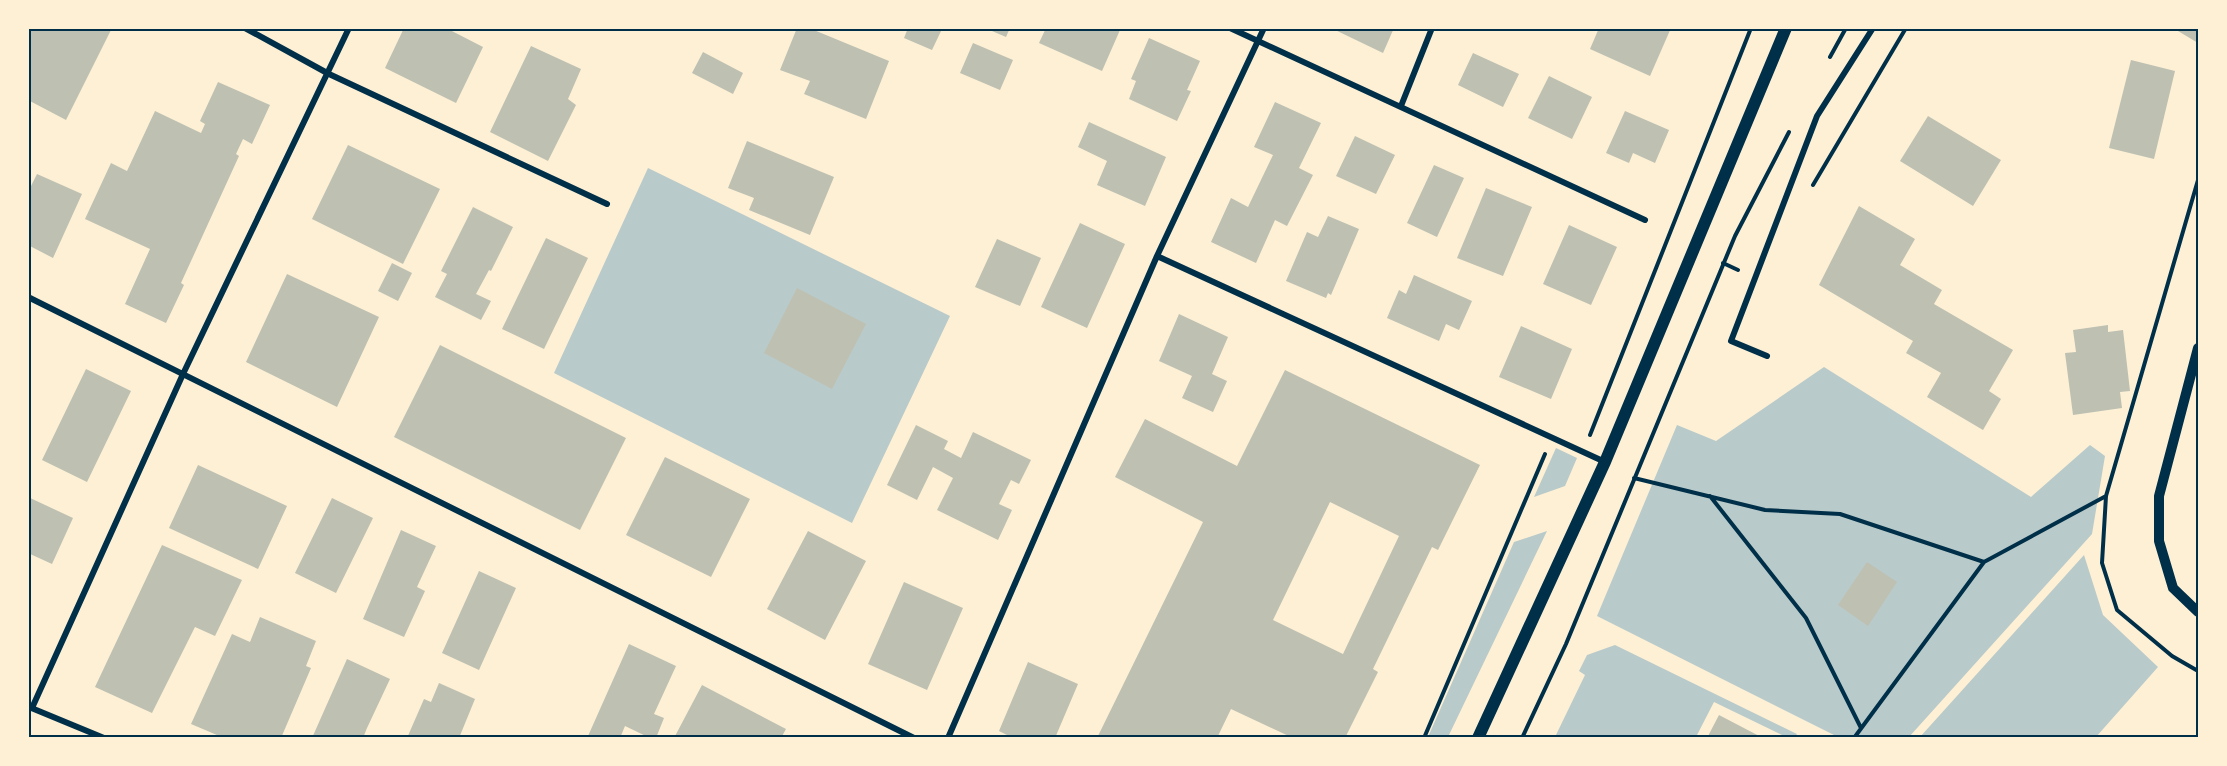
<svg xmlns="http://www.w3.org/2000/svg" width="2227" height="766" font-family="'Varela Round',sans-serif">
<rect width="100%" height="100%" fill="#fdf0d5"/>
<path fill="#b9caca" d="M 648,168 L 950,316 L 852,523 L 554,373 Z
M 1824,367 L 2031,497 L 2090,445 L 2105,456 L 2092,534 L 1909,737 L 1838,737 L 1597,616 L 1677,425 L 1716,441 Z
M 1556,448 L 1577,458 L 1565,486 L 1534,497 Z
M 1547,531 L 1448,737 L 1428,737 L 1514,542 Z
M 2084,555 L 2103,615 L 2158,667 L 2096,737 L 1920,737 Z
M 1615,645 L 1797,734 L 1795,737 L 1786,737 L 1714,702 L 1696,737 L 1555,737 L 1585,675 L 1579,671 L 1587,655 Z"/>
<path fill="#bec0b2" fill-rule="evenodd" d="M 28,28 L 112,28 L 66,120 L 28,100 Z
M 404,28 L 446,28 L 483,47 L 456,103 L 385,68 Z
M 797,28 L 809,28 L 889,61 L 866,119 L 804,94 L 810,81 L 780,70 Z
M 908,28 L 940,28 L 942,29 L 932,50 L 904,38 Z
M 985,28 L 1010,28 L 1006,37 Z
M 1046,28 L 1117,28 L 1120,30 L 1102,71 L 1039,43 Z
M 1331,28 L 1394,28 L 1383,53 Z
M 1599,28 L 1671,28 L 1650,76 L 1590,49 Z
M 2173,28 L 2198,28 L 2198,43 Z
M 1149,38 L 1200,61 L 1187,90 L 1191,91 L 1177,121 L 1129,99 L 1136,81 L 1131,79 Z
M 973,43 L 1013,60 L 1000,90 L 960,73 Z
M 531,46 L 581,69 L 568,99 L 576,105 L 548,161 L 490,132 Z
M 703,52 L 743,73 L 733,94 L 692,73 Z
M 1473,53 L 1519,74 L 1503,107 L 1458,85 Z
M 2131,60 L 2175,71 L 2154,159 L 2109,148 Z
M 1549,76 L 1592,97 L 1572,139 L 1528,118 Z
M 218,82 L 270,105 L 252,144 L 243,139 L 236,154 L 239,156 L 181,283 L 184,285 L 166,323 L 125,304 L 150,249 L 85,219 L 111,163 L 127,171 L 155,111 L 201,133 L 205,124 L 200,121 Z
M 1275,102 L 1321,123 L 1299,168 L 1313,175 L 1287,226 L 1275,220 L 1256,263 L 1211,242 L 1231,198 L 1248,207 L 1273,155 L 1254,147 Z
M 1625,111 L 1669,130 L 1655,163 L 1633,153 L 1629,163 L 1606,153 Z
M 1928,116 L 2001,160 L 1973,206 L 1900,161 Z
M 1089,122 L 1166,157 L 1145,206 L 1097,185 L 1107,161 L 1078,147 Z
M 1355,136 L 1395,155 L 1376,194 L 1336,176 Z
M 747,141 L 834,177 L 810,235 L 749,210 L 754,198 L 728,188 Z
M 348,145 L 440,189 L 403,264 L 312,219 Z
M 1434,165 L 1464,178 L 1437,237 L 1407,223 Z
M 37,174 L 82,194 L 53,258 L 28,245 L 28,192 Z
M 1486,188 L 1532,207 L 1503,276 L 1457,258 Z
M 1859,206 L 1915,239 L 1900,265 L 1942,290 L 1934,304 L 2013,350 L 1989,391 L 2001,399 L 1983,430 L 1927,397 L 1941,373 L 1906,353 L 1913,341 L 1819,285 Z
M 473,207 L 513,227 L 491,271 L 489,270 L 476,294 L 491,301 L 481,320 L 435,297 L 447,274 L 441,271 Z
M 1328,216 L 1359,229 L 1331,295 L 1328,293 L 1326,298 L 1286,281 L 1307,232 L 1318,237 Z
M 1080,223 L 1125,244 L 1087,328 L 1041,307 Z
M 1569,225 L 1617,247 L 1591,305 L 1543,284 Z
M 546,238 L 588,258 L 544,349 L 502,329 Z
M 997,239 L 1041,258 L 1020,306 L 975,287 Z
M 392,263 L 412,273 L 398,301 L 378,291 Z
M 287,274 L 379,317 L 337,407 L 246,362 Z
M 1414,275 L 1472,301 L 1459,330 L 1446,324 L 1439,341 L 1387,318 L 1399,290 L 1406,294 Z
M 797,288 L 866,324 L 832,389 L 764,353 Z
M 1179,314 L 1228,337 L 1212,374 L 1227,381 L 1213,412 L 1182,398 L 1192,376 L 1159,361 Z
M 2108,325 L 2108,332 L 2123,330 L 2130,391 L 2120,392 L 2122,408 L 2073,415 L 2065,353 L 2076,352 L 2073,330 Z
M 1521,326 L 1572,349 L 1551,399 L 1499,377 Z
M 440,345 L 626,438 L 580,530 L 394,437 Z
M 86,369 L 131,391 L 87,482 L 42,460 Z
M 1285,370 L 1480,465 L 1438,550 L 1432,547 L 1373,669 L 1378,672 L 1345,738 L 1293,738 L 1231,709 L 1217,738 L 1097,738 L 1203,522 L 1115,477 L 1145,419 L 1237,466 ZM 1330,502 L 1399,536 L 1343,654 L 1273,620 Z
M 916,425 L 948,441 L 944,449 L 961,458 L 973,432 L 1031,460 L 1019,484 L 1011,480 L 999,504 L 1012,510 L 998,540 L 937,510 L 953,478 L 933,467 L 917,500 L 887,485 Z
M 665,457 L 750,499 L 711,577 L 626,535 Z
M 198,465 L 287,506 L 258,569 L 169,528 Z
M 28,497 L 73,518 L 52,564 L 28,553 Z
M 332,498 L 373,518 L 336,593 L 295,573 Z
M 401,530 L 436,546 L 417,587 L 425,591 L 404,637 L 363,619 Z
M 808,531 L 866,561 L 825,640 L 767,609 Z
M 162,545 L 242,580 L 215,636 L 195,627 L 152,713 L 95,687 Z
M 1867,562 L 1897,582 L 1868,626 L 1838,605 Z
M 479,571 L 516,588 L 479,670 L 442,653 Z
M 904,582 L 963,608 L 927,690 L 868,664 Z
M 260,617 L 316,641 L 306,666 L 311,668 L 281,738 L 224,738 L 191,724 L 232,634 L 250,642 Z
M 629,644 L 676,666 L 654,714 L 664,718 L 656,738 L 650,738 L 625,726 L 620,738 L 590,738 L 588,736 Z
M 347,659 L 390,679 L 367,728 L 363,738 L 312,738 Z
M 1028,662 L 1078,684 L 1055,738 L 1013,738 L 999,731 Z
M 439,683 L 475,699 L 459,738 L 407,738 L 424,699 L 431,702 Z
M 702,685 L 786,729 L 781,738 L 674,738 Z
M 1719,715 L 1763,738 L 1707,738 Z"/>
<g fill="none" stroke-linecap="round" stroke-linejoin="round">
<path stroke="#003049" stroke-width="4" d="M 1830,57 L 1846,28
M 2198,180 L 2106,496 L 2102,563 L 2117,610 L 2172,656 L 2198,671
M 1813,185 L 1906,28
M 1723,263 L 1738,270
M 1590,435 L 1751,28
M 1634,478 L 1765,510 L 1840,514 L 1984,562 L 2106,496
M 1710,496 L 1806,618 L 1861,728
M 1424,738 L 1545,454
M 1522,738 L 1566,644 L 1735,236 L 1789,132
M 1854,738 L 1984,562"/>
<path stroke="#003049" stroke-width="6" d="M 245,28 L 329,74 L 607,204
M 1230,28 L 1645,220
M 1401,106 L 1432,28
M 1157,256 L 1605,462
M 28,297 L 914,738
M 1767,356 L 1731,341 L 1817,116 L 1873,28
M 29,707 L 104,738
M 32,708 L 183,374 L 349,28
M 948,738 L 1157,256 L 1264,28"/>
<path stroke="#003049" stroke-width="10" d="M 2198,348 L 2159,496 L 2159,541 L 2173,588 L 2198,612"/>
<path stroke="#003049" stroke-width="12" d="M 1478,738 L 1605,462 L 1786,28"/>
</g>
<rect width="2227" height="766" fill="none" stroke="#fdf0d5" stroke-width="60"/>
<rect x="30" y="30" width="2167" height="706" fill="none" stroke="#003049" stroke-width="2"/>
</svg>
